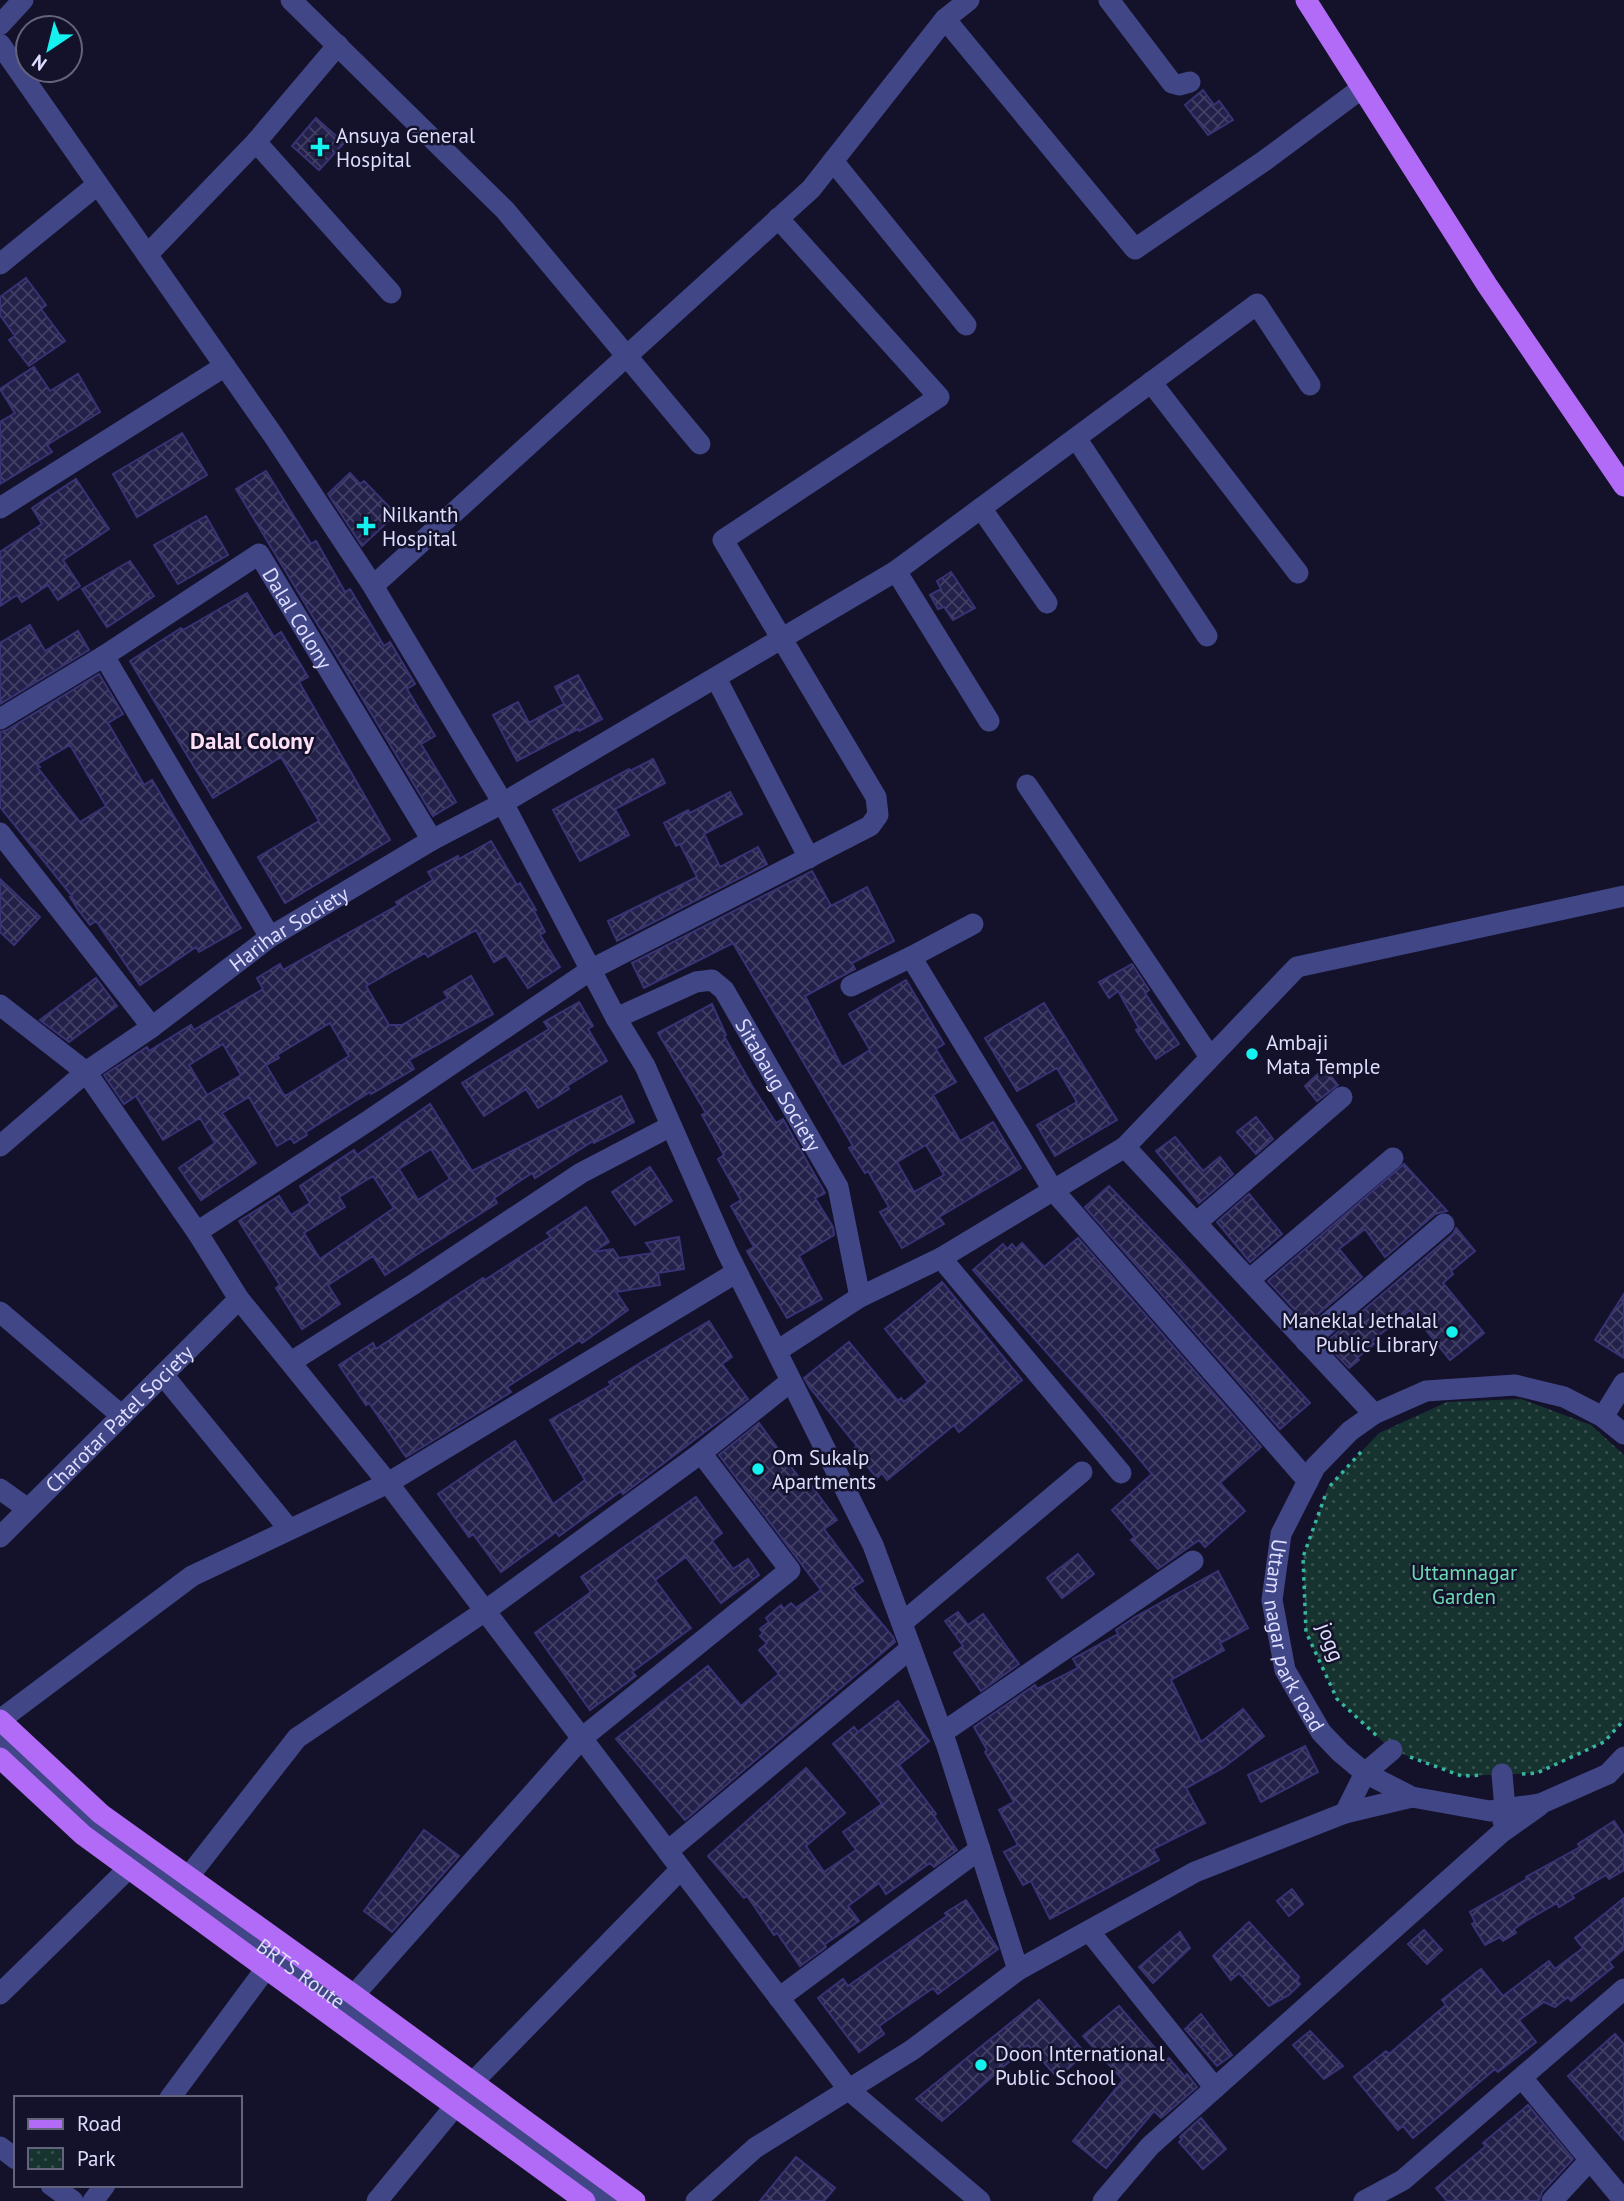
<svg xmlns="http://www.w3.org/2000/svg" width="1624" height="2201" font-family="'PT Sans',sans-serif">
<defs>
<pattern id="park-dots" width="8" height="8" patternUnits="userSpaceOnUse" patternTransform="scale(1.75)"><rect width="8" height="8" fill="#16332f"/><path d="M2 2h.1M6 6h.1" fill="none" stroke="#37504e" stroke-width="1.8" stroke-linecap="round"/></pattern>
<pattern id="building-cross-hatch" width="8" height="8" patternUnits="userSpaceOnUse" patternTransform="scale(1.75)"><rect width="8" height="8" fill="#23204a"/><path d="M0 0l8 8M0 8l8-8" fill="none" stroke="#424065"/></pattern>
</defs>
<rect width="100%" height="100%" fill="#14122a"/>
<path fill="url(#park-dots)" d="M 1521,1399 L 1591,1425 L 1624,1455 L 1624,1720 L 1604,1742 L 1537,1773 L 1462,1776 L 1392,1750 L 1337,1699 L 1306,1632 L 1303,1557 L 1328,1487 L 1379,1433 L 1447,1402 Z"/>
<path fill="url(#building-cross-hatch)" stroke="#383374" stroke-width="2" fill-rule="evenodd" d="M 1203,90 L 1214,105 L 1219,101 L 1233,120 L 1208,135 L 1185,105 Z
M 316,118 L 344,143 L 319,170 L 292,146 Z
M 26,278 L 46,305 L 41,309 L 65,341 L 29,366 L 9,340 L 15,336 L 0,315 L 0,297 Z
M 34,367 L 50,391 L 78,374 L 100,412 L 47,445 L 52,452 L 0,484 L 0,422 L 15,413 L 0,389 Z
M 182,433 L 207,475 L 137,517 L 113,474 Z
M 266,471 L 311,544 L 316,541 L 345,592 L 350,589 L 384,646 L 390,642 L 415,684 L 407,689 L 435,736 L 421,744 L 456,802 L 433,816 L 236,489 Z
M 350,473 L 360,484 L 364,481 L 396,514 L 362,546 L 328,494 Z
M 76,479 L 109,529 L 63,560 L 80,586 L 58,600 L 48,585 L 22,602 L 17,595 L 0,606 L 0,552 L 42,524 L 32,508 Z
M 206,516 L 228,555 L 178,584 L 154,545 Z
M 130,561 L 154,596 L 107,627 L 82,589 Z
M 951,572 L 975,608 L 953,620 L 944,607 L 938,609 L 930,595 L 941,589 L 937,581 Z
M 247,593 L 274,637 L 281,632 L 308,677 L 299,682 L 390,840 L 285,903 L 258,857 L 319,821 L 281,757 L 213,798 L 130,661 L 181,628 L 183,630 Z
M 30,625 L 45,651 L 78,631 L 89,650 L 0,704 L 0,643 Z
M 99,674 L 123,714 L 108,723 L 144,785 L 152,780 L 241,928 L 199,952 L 196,947 L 140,985 L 96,921 L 90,925 L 77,908 L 70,897 L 72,896 L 0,807 L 0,732 L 7,730 ZM 70,745 L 106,806 L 80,822 L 38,768 L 40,767 L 37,764 Z
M 578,675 L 602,719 L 579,731 L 578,729 L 517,761 L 493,715 L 518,702 L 529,723 L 564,704 L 555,687 Z
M 653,759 L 665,783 L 615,809 L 629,835 L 580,861 L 553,810 L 629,769 L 630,771 Z
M 730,792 L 742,814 L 704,834 L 720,867 L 758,847 L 767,864 L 617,941 L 608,921 L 697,877 L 680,844 L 676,846 L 664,823 L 688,810 L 690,813 Z
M 491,841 L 517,885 L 520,883 L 536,910 L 534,911 L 545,932 L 540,935 L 560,967 L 528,988 L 506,955 L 494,962 L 476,930 L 428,957 L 425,953 L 366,986 L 389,1025 L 402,1025 L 448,998 L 444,992 L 471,976 L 493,1014 L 409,1060 L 414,1069 L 371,1094 L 370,1092 L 306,1132 L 307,1135 L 294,1143 L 291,1138 L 277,1146 L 249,1097 L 222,1113 L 256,1163 L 201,1200 L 179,1168 L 215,1143 L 200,1118 L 163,1140 L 136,1096 L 124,1104 L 104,1075 L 147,1047 L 149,1051 L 191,1025 L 194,1030 L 263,989 L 257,978 L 280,964 L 283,970 L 398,905 L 396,902 L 433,880 L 428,872 L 458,856 L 459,859 ZM 330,1023 L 349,1056 L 287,1095 L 284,1095 L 266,1065 L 279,1058 L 277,1055 ZM 223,1044 L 241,1075 L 207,1095 L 189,1065 Z
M 812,871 L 831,906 L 867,887 L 894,941 L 852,963 L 855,969 L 805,996 L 842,1067 L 870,1050 L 849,1014 L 906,980 L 944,1044 L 936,1049 L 956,1082 L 933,1095 L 960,1141 L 993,1122 L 1021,1168 L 939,1217 L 944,1224 L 902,1248 L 880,1212 L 889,1207 L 868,1171 L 865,1173 L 849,1148 L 853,1146 L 733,943 L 644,988 L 632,963 ZM 926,1145 L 944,1175 L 914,1192 L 897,1162 Z
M 0,879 L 40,917 L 14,945 L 0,932 Z
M 1132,964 L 1149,990 L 1145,993 L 1179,1044 L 1156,1059 L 1136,1030 L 1139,1028 L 1118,991 L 1109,998 L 1099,982 Z
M 96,978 L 117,1006 L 69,1042 L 40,1020 Z
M 579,1002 L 593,1026 L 588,1029 L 607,1061 L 567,1086 L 569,1089 L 538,1108 L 526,1089 L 484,1116 L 462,1083 L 549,1029 L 544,1022 Z
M 1044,1003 L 1117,1120 L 1055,1156 L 1037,1125 L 1077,1102 L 1057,1068 L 1017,1091 L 985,1038 Z
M 712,1004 L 726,1035 L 724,1036 L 752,1086 L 776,1123 L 783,1119 L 825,1193 L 815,1198 L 833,1227 L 834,1235 L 799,1256 L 822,1299 L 787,1318 L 747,1251 L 754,1247 L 731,1206 L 741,1200 L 718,1159 L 724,1155 L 702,1115 L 706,1113 L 658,1033 Z
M 1324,1068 L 1338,1085 L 1317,1101 L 1305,1086 Z
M 621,1096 L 634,1122 L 594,1143 L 593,1141 L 535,1178 L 532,1173 L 494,1198 L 497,1203 L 385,1275 L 373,1256 L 328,1285 L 340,1304 L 302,1329 L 276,1288 L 280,1285 L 239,1221 L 279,1196 L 291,1215 L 310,1203 L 300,1186 L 354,1150 L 357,1155 L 430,1104 L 472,1171 ZM 431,1149 L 450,1179 L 418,1200 L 399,1169 ZM 373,1176 L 394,1208 L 320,1259 L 304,1233 L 345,1207 L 339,1197 Z
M 1256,1117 L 1273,1139 L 1256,1154 L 1237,1132 Z
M 1175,1137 L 1203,1171 L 1220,1157 L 1233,1174 L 1199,1203 L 1156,1151 Z
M 1404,1164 L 1447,1211 L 1435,1214 L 1385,1257 L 1365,1229 L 1339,1249 L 1362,1277 L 1307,1323 L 1268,1281 Z
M 650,1167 L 672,1201 L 635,1225 L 612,1192 Z
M 1109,1186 L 1179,1259 L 1310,1403 L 1280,1429 L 1085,1207 Z
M 1249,1194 L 1282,1234 L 1250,1262 L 1217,1222 Z
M 586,1207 L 609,1242 L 593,1252 L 613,1249 L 619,1258 L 653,1253 L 646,1243 L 679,1237 L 684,1269 L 658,1273 L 660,1285 L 616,1292 L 628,1310 L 582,1343 L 580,1340 L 507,1387 L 511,1392 L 486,1408 L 406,1457 L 369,1403 L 366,1405 L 339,1365 L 373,1343 L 376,1349 L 483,1278 L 485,1280 L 551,1237 L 547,1233 Z
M 1456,1228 L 1475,1251 L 1451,1271 L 1453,1274 L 1443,1283 L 1484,1333 L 1450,1360 L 1410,1310 L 1372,1341 L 1374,1344 L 1357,1358 L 1359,1360 L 1349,1368 L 1325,1343 L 1453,1234 Z
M 1078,1238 L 1261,1447 L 1220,1483 L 1245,1511 L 1205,1547 L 1199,1540 L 1158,1569 L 1131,1540 L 1135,1537 L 1112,1510 L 1152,1474 L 1099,1411 L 973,1270 L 1003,1244 L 1007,1249 L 1012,1244 L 1016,1249 L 1022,1243 L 1044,1267 Z
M 942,1282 L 1022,1380 L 959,1432 L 954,1425 L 887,1480 L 882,1473 L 877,1478 L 853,1449 L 857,1446 L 810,1388 L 804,1378 L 849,1342 L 898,1401 L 901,1398 L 904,1402 L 928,1382 L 885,1329 Z
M 1624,1294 L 1624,1358 L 1595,1340 Z
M 709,1321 L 732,1357 L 722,1364 L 748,1399 L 623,1494 L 621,1491 L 559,1536 L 556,1532 L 501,1572 L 473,1534 L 469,1537 L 438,1494 L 515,1441 L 553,1504 L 585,1480 L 550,1420 L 611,1385 L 609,1382 Z
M 759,1423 L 803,1483 L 807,1480 L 837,1520 L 824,1529 L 863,1581 L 852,1588 L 893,1637 L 895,1642 L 685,1820 L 616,1739 L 708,1666 L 741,1706 L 779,1674 L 759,1650 L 767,1643 L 760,1636 L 763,1633 L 760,1629 L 769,1622 L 766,1618 L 781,1605 L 784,1609 L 791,1603 L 796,1608 L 821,1590 L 719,1455 Z
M 696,1497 L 722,1533 L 712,1541 L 733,1569 L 748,1559 L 759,1575 L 721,1603 L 686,1557 L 655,1580 L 691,1628 L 632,1672 L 636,1676 L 590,1710 L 535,1633 L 591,1592 L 581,1577 Z
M 1078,1554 L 1094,1574 L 1062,1598 L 1047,1578 Z
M 1218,1571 L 1248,1628 L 1220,1643 L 1224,1650 L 1171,1680 L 1201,1742 L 1243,1709 L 1264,1736 L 1223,1768 L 1186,1788 L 1205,1823 L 1153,1849 L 1159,1860 L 1050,1919 L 1031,1881 L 1023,1885 L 1004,1852 L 1018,1845 L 999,1810 L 1014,1802 L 985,1752 L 987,1750 L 974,1727 L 1035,1685 L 1037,1689 L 1078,1668 L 1073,1659 L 1118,1634 L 1116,1630 L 1135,1617 Z
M 958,1612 L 968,1625 L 983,1614 L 1019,1664 L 981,1691 L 954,1653 L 963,1646 L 945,1621 Z
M 898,1701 L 929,1741 L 899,1765 L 936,1814 L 934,1816 L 957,1850 L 934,1867 L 930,1863 L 886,1894 L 879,1883 L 848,1906 L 859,1921 L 825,1944 L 826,1947 L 800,1966 L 777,1933 L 774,1935 L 747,1896 L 744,1898 L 708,1856 L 806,1768 L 845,1813 L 806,1846 L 824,1872 L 856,1850 L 843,1832 L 882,1804 L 833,1744 L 854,1727 L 858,1732 Z
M 1305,1746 L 1318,1772 L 1261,1802 L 1248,1775 Z
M 1614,1821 L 1624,1836 L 1624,1870 L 1609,1879 L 1606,1875 L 1572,1895 L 1574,1898 L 1559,1907 L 1557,1903 L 1526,1921 L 1514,1929 L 1516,1933 L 1503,1941 L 1500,1937 L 1485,1945 L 1472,1924 L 1475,1922 L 1470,1912 L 1527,1879 L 1526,1877 L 1580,1847 L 1578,1844 Z
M 424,1830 L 459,1856 L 392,1932 L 364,1911 Z
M 1292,1889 L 1303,1904 L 1289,1916 L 1277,1901 Z
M 1624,1898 L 1624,1949 L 1609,1962 L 1613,1967 L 1571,2001 L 1568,1997 L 1555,2007 L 1544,2002 L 1519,2020 L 1536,2042 L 1498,2072 L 1495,2069 L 1413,2138 L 1403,2126 L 1398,2130 L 1354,2077 L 1386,2051 L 1389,2054 L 1446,2005 L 1442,2000 L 1481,1969 L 1503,1996 L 1549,1961 L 1555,1969 L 1583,1948 L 1575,1938 Z
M 966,1900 L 998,1949 L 938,1994 L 933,1988 L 879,2026 L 884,2034 L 859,2052 L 818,1998 L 843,1979 L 848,1986 L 947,1916 L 945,1913 Z
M 1249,1922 L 1299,1977 L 1297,1981 L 1300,1984 L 1289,1995 L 1269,2006 L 1239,1973 L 1231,1980 L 1213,1956 Z
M 1424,1930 L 1442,1950 L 1427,1964 L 1408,1944 Z
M 1180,1932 L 1190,1948 L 1153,1983 L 1139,1967 Z
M 1039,2000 L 1085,2053 L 1058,2078 L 1028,2045 L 942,2121 L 916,2099 Z
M 1119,2006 L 1166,2061 L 1169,2058 L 1185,2077 L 1187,2074 L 1197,2087 L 1161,2118 L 1154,2111 L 1106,2168 L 1073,2141 L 1123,2080 L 1083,2036 Z
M 1201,2014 L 1232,2055 L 1217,2066 L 1185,2029 Z
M 1310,2031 L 1343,2066 L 1324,2079 L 1293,2045 Z
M 1615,2034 L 1624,2044 L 1624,2140 L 1568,2076 Z
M 1528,2105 L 1573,2159 L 1542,2192 L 1539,2201 L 1447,2201 L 1436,2188 L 1486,2146 L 1483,2143 Z
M 1201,2118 L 1226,2149 L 1203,2169 L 1179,2142 L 1182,2139 L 1180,2137 Z
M 796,2157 L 835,2188 L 824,2201 L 760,2201 Z"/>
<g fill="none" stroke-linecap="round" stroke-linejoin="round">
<path stroke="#38b6a0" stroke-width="3.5" stroke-dasharray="3.5 5" stroke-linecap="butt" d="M 1330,1486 L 1362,1451
M 1325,1496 L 1303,1557 L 1306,1632 L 1337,1699 L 1377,1736
M 1410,1757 L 1462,1776 L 1483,1775
M 1522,1774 L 1537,1773 L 1604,1742 L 1624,1720"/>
<g stroke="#404686" stroke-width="21">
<path d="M 291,0 L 505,210 L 700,444"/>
<path d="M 1109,0 L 1172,83 L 1179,85 L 1190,82"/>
<path d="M 945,19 L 1135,249 L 1264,161 L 1362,88"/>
<path d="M 0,25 L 23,0"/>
<path d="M 0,44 L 273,435 L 373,586 L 503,803 L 616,1018 L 645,1066 L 727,1252 L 873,1545 L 947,1746 L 1018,1970"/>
<path d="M 256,142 L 391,293"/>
<path d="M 833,161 L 966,325"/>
<path d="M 147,255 L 256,142 L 338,45"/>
<path d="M 0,264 L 97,185"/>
<path d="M 1151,382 L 1298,573"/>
<path d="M 1076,438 L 1207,636"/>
<path d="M 0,508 L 225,366"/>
<path d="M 981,508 L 1047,603"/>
<path d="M 896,571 L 1257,304 L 1310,385"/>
<path d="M 373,586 L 811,189 L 945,19 L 969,0"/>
<path d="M 104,656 L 270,937"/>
<path d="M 716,678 L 809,858"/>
<path id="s1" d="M 0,719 L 104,656 L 259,554 L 432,840"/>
<path d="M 1027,785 L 1210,1057"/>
<path d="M 0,833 L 152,1027"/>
<path d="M 911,957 L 973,924"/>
<path d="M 851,986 L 911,957 L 1053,1190 L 1308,1481"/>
<path d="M 0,1005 L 86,1072 L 197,1232 L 239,1299 L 388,1483 L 849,2090 L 980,2201"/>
<path id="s2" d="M 616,1018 L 696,982 L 712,980 L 724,990 L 838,1187 L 860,1297"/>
<path id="s3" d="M 0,1146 L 86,1072 L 152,1027 L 270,937 L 432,840 L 503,803 L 896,571 L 989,721"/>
<path d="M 1125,1147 L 1297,967 L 1624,896"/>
<path d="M 1196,1223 L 1342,1097"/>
<path d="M 197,1232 L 368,1121 L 592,969 L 870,826 L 878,815 L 876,797 L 723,540 L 939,397 L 778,218"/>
<path d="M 941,1258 L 1121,1473"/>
<path d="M 1249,1280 L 1393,1158"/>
<path d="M 0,1312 L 122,1416"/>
<path d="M 1306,1342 L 1444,1224"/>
<path d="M 777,1351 L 860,1297 L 941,1258 L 1125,1147 L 1374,1414"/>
<path d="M 291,1362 L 414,1284 L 581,1173 L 671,1126"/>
<path d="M 163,1375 L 289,1529"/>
<path d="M 1603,1417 L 1624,1383"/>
<path id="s4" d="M 1624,1434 L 1603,1417 L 1564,1397 L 1515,1385 L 1426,1391 L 1374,1414 L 1350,1431 L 1315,1467 L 1281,1534 L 1272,1600 L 1285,1670 L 1321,1732 L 1340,1752 L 1365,1773 L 1412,1797 L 1490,1811 L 1540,1804 L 1608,1774 L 1624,1757"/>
<path d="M 701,1453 L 791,1381"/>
<path d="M 0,1489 L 28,1509"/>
<path id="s5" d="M 0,1537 L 239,1299"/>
<path d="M 902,1623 L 1082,1472"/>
<path d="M 0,1720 L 192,1576 L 388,1483 L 737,1272"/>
<path d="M 942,1733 L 1193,1561"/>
<path id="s6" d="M 0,1738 L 32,1773 L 97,1825 L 523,2134 L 611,2201"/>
<path d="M 1502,1774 L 1505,1809 L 1503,1821"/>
<path d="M 1345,1813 L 1365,1773 L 1392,1750"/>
<path d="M 668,1851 L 911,1648"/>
<path d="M 189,1876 L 297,1738 L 485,1611 L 701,1453 L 790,1570 L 582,1738 L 354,1995"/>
<path d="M 1089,1931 L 1215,2088"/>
<path d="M 0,1994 L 129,1868"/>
<path d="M 779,1998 L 980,1849"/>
<path d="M 1522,2078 L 1624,2201"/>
<path d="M 473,2082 L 681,1869"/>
<path d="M 170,2098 L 267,1967"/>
<path d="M 0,2147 L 16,2159"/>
<path d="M 51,2185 L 73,2201"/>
<path d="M 93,2201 L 105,2185"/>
<path d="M 377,2201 L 456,2105"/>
<path d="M 696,2201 L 755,2148 L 912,2050 L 1018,1970 L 1195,1872 L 1345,1813 L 1412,1797"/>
<path d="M 1103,2201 L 1150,2146 L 1501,1833 L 1539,1806"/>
<path d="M 1364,2201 L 1403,2180 L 1624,1989"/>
<path d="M 1552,2201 L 1589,2161"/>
</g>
<path stroke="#b26bf6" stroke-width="21" d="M 1306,0 L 1487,285 L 1624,486
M 0,1720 L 101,1814 L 354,1995 L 635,2201
M 0,1758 L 83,1835 L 585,2201"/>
</g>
<g fill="#15f1ee" stroke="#14122a" stroke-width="2.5">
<path d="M316.5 136.5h7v7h7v7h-7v7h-7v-7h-7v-7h7z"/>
<path d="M362.5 515.5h7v7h7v7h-7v7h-7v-7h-7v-7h7z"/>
<circle cx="1252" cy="1054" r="7"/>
<circle cx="1452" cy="1332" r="7"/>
<circle cx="758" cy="1469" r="7"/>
<circle cx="981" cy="2065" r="7"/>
</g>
<g text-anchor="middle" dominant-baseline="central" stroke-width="5" stroke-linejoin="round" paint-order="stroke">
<g font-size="21" fill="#ddddfd" stroke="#14122a" text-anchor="start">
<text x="336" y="135">Ansuya General<tspan x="336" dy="24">Hospital</tspan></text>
<text x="382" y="514">Nilkanth<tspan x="382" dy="24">Hospital</tspan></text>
<text x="1266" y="1042">Ambaji<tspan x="1266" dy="24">Mata Temple</tspan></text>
<text x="1438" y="1320" text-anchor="end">Maneklal Jethalal<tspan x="1438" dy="24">Public Library</tspan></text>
<text x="772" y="1457">Om Sukalp<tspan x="772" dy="24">Apartments</tspan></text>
<text x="995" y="2053">Doon International<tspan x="995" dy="24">Public School</tspan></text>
</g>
<g font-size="21" fill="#ddddfd" stroke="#14122a">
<text stroke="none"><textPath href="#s1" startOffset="382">Dalal Colony</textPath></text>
<text stroke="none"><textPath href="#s3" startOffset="362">Harihar Society</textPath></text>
<text stroke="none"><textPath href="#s2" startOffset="229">Sitabaug Society</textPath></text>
<text stroke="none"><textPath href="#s5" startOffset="168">Charotar Patel Society</textPath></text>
<text stroke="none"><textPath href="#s4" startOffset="528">Uttam nagar park road</textPath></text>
<text transform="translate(1331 1642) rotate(69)">jogg</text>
<text stroke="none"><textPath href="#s6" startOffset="383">BRTS Route</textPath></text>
</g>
<g font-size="21" fill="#6cdab2" stroke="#14122a">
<text x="1464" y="1572">Uttamnagar<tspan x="1464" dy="24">Garden</tspan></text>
</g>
<g font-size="23" font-weight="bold" fill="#fddff6" stroke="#14122a">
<text x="252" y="740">Dalal Colony</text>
</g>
</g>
<rect x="14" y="2096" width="228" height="91" fill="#14122a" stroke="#64637e" stroke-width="2"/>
<rect x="28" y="2119" width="35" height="10" fill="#b26bf6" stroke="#64637e" stroke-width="2"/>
<text x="77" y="2131" font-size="21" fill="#ddddfd">Road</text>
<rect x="28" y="2148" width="35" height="21" fill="url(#park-dots)" stroke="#64637e" stroke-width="2"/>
<text x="77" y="2166" font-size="21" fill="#ddddfd">Park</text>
<g transform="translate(49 49) rotate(215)"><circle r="33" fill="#14122a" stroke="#64637e" stroke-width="2"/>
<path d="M0-5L12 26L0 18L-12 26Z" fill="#15f1ee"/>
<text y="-10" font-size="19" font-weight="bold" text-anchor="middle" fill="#ddddfd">N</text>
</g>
</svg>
